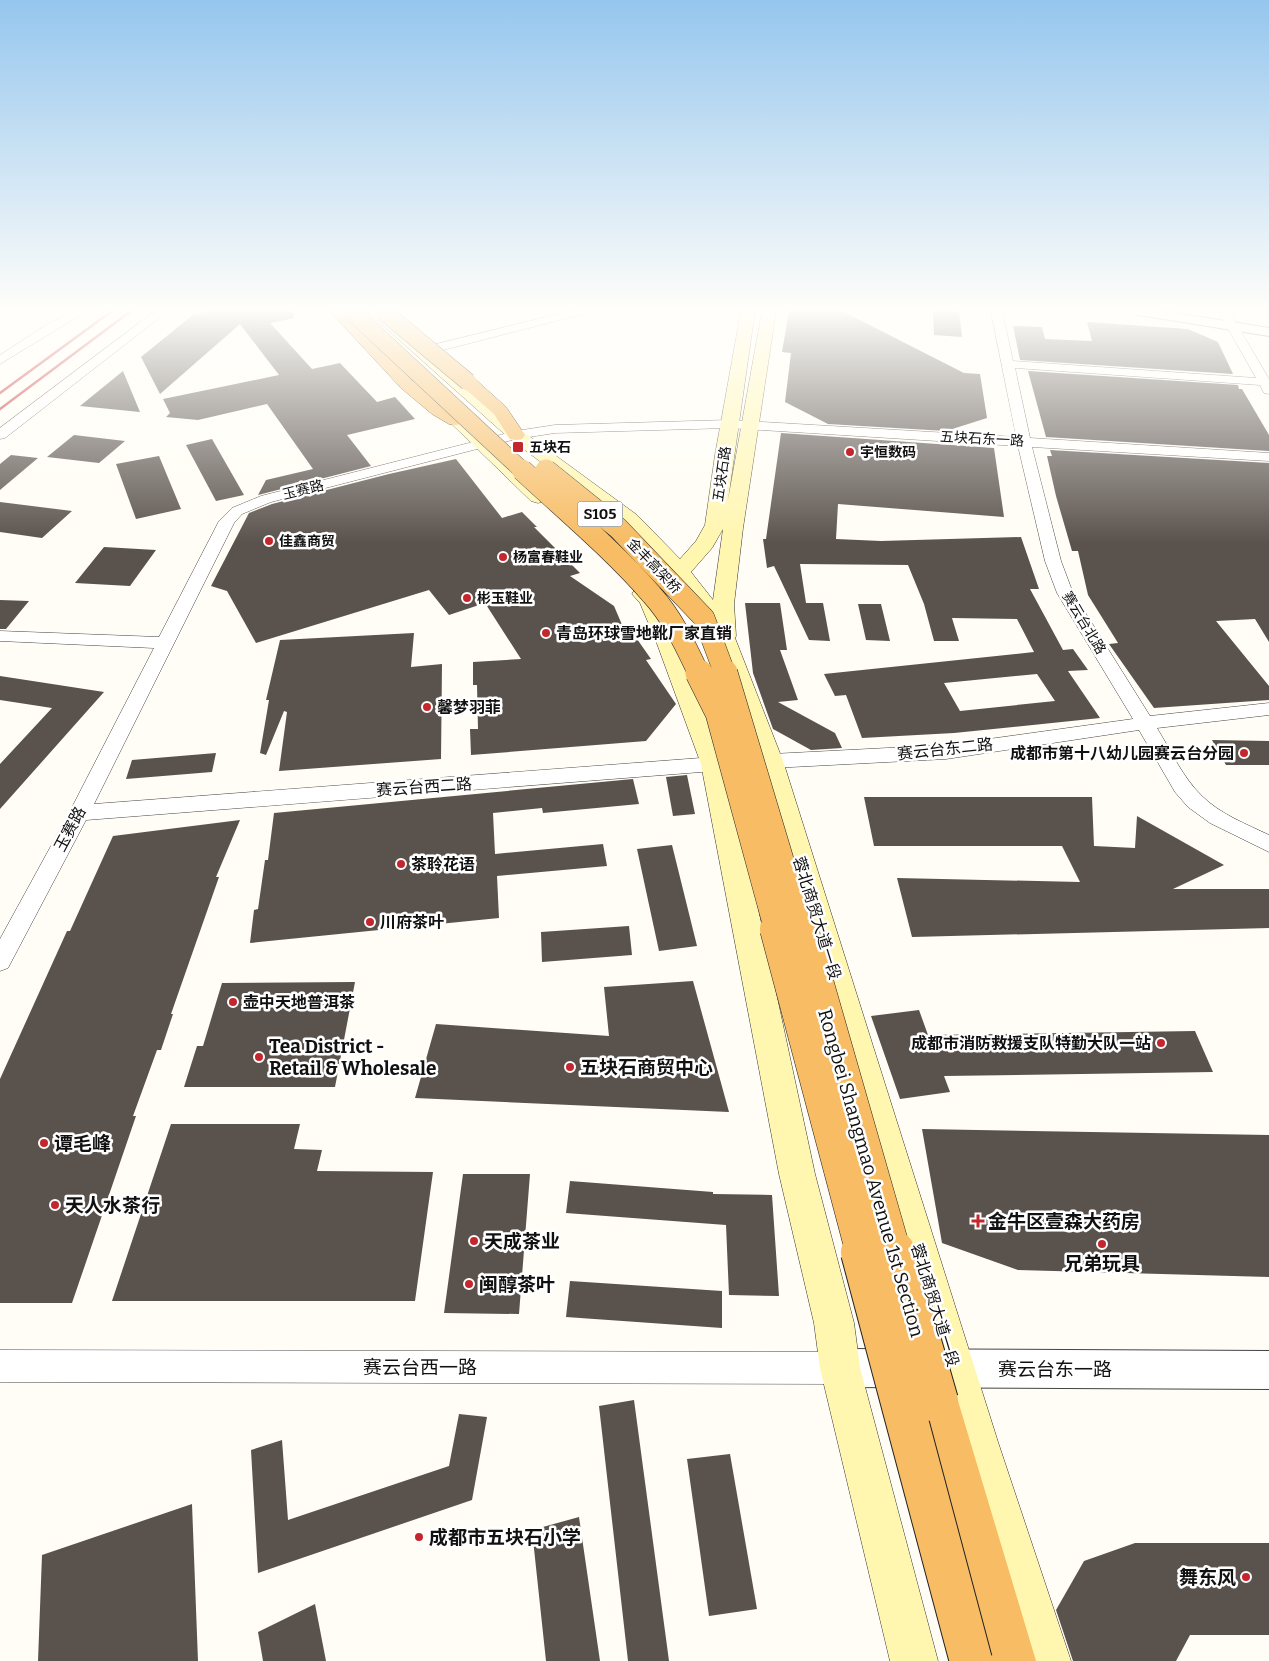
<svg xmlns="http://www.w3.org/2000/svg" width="1269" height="1661" font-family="Bitter,'Noto Sans SC',serif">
<rect width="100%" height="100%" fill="#fffdf5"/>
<path fill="#5a524d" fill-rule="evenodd" d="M 211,311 L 293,311 L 294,318 L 270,323 L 312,369 L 340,363 L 377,402 L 395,397 L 415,419 L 347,435 L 371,466 L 258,495 L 266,480 L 313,469 L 267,404 L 198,420 L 166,417 L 170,413 L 163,399 L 279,375 L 240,324 L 160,394 L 141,357 L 194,314 Z
M 789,311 L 842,311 L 964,373 L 980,374 L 987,418 L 946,431 L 828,424 L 785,402 L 791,353 L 782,352 Z
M 933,311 L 959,311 L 962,337 L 934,335 Z
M 1087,322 L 1188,329 L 1218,342 L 1233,374 L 1020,360 L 1013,326 L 1042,327 L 1045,339 L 1092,341 Z
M 123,371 L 140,412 L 80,406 Z
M 1028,371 L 1238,385 L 1239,389 L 1242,389 L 1269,435 L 1269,451 L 1046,437 Z
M 781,433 L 994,448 L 1004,517 L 838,504 L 836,539 L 881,541 L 1021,537 L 1039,589 L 1030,589 L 1063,650 L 1073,649 L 1088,670 L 1068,671 L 1100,718 L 954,733 L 862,738 L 846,695 L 835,696 L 824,674 L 1034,652 L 1017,619 L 952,618 L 959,641 L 934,641 L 924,604 L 908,565 L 800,564 L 806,603 L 823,603 L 830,641 L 809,640 L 774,566 L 767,568 L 763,539 L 766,539 ZM 1037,674 L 1055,701 L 960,711 L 944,683 Z
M 74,435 L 125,441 L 99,463 L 47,457 Z
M 212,439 L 244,495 L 216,501 L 186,445 Z
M 1050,450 L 1269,463 L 1269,642 L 1255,619 L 1216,621 L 1269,686 L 1269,700 L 1154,708 L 1109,644 L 1118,643 L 1088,595 L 1078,551 L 1072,551 L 1056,496 L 1047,456 L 1052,456 Z
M 11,455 L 38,458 L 0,490 L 0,464 Z
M 159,456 L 181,509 L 136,519 L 116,464 Z
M 456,459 L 502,518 L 522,512 L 537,527 L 534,527 L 580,573 L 570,576 L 614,606 L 629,641 L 637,639 L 651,659 L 646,660 L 676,704 L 646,741 L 471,755 L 470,729 L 478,729 L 477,685 L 473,685 L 473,662 L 521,659 L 485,603 L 449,615 L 429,590 L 256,643 L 227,591 L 211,586 L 249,513 L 272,504 L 389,474 Z
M 0,502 L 72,511 L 42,538 L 0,532 Z
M 104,547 L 156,550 L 130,586 L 75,583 Z
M 0,600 L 29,601 L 6,629 L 0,629 Z
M 745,603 L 780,603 L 787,650 L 780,650 L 798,700 L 778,702 L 835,733 L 842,748 L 811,750 L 773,729 L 753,673 Z
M 858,604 L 881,604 L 890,641 L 866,640 Z
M 414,633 L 411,667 L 442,664 L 441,759 L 279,771 L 287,712 L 284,711 L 266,755 L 260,753 L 269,700 L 266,700 L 280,640 Z
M 0,676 L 104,692 L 0,809 L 0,764 L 52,708 L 0,700 Z
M 1212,740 L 1269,741 L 1269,765 L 1226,765 Z
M 216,753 L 212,772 L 126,779 L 132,760 Z
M 687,775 L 695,814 L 673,816 L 666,777 Z
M 633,779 L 639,804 L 543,813 L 542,808 L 493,813 L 495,854 L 603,844 L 607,866 L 497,876 L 499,918 L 250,943 L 254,910 L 258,909 L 265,860 L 268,860 L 274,813 Z
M 864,797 L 1092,797 L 1094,846 L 1135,848 L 1137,816 L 1224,865 L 1173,889 L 1269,889 L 1269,928 L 912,937 L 897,878 L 1080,882 L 1062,846 L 874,846 Z
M 240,820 L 216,877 L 219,877 L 171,1014 L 173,1014 L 161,1050 L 157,1050 L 133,1116 L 136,1116 L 72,1303 L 0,1303 L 0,1079 L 67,931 L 70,931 L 113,836 Z
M 672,845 L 697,946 L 659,951 L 637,849 Z
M 629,926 L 632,955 L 542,962 L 541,932 Z
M 693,981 L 729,1112 L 415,1098 L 436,1024 L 609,1036 L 604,987 Z
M 355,982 L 335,1087 L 184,1087 L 197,1046 L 203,1046 L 222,983 Z
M 919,1010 L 928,1035 L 1195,1031 L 1213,1072 L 944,1076 L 950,1092 L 900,1099 L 871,1016 Z
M 171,1124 L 300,1124 L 294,1149 L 322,1150 L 317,1171 L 433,1172 L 415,1301 L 112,1301 Z
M 922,1129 L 1269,1135 L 1269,1277 L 1018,1270 L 942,1243 Z
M 463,1174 L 530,1174 L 519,1314 L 444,1313 Z
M 570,1181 L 713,1192 L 713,1194 L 772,1195 L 779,1296 L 729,1295 L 726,1225 L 566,1213 Z
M 570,1281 L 722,1291 L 722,1328 L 566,1317 Z
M 634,1400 L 669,1661 L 628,1661 L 599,1406 Z
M 459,1414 L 487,1417 L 472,1500 L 258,1573 L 251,1450 L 282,1440 L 288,1520 L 449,1466 Z
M 730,1454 L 757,1609 L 709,1616 L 687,1459 Z
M 192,1504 L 198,1661 L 38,1661 L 42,1555 Z
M 579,1517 L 600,1661 L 546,1661 L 532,1530 Z
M 1135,1543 L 1269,1543 L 1269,1635 L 1190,1635 L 1176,1661 L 1073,1661 L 1056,1610 L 1084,1561 Z
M 315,1604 L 326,1661 L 263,1661 L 258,1632 Z"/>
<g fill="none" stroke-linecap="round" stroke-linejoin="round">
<defs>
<path id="minor" d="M 73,311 L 87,311 L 0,364 L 0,355 L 46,325 Z
M 155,311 L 168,311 L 5,438 L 0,439 L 0,428 Z
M 571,311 L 589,311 L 587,313 L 420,356 L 414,352 L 416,349 Z
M 991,311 L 1002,311 L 1013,361 L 1256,378 L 1218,311 L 1229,311 L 1269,379 L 1269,394 L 1264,393 L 1260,385 L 1015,368 L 1030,438 L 1269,453 L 1269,461 L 1032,447 L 1061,561 L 1073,593 L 1150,716 L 1269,703 L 1269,715 L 1157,728 C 1171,751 1183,778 1202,796 C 1220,814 1246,824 1269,835 L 1269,852 L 1210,823 L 1188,807 L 1175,792 L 1139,730 L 946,759 L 714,771 L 86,820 L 8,968 L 0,971 L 0,939 L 69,813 L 154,648 L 0,641 L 0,631 L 159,637 L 219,521 L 232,508 L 261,496 L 516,431 L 555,425 L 729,420 L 1016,437 ZM 729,428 L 1018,446 L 1045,561 L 1057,593 L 1133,719 L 946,745 L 714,757 L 94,804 L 234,523 L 242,514 L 271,502 L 516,439 L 555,433 Z
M 0,1350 L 840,1352 L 851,1357 L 856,1368 L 851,1379 L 840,1384 L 0,1382 Z"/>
<path id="tertiary" d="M 1132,311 L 1163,311 L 1269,328 L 1269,336 L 1139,315 L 1134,314 Z
M 840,1349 L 1269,1351 L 1269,1389 L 840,1387 L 826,1382 L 821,1368 L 826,1354 Z"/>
<path id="secondary" d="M 367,311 L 382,311 L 522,431 L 637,515 L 680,559 L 696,541 L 705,525 L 715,455 L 741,311 L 755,311 L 728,500 L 762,311 L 776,311 L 743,528 L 734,604 L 736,636 L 735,638 L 783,761 L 998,1442 L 1071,1661 L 1023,1661 L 956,1442 L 757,761 L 706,622 L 682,589 L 680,593 L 672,594 L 664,593 L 661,588 L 669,573 L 623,523 L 510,439 ZM 723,529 L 713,600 L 691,572 L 712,548 Z
M 434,392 L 440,393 L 545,493 L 548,497 L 545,501 L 538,503 L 531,501 L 428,401 L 426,397 L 428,393 Z
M 643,587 L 651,589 L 661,600 L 696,681 L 727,764 L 815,1174 L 854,1323 L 860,1368 L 938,1661 L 890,1661 L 820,1368 L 814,1323 L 779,1174 L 701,764 L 656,641 L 640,603 L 632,594 L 635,589 Z"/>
<path id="trunk" d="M 330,311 L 345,311 L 413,381 L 464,420 L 461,424 L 455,425 L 449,424 L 432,414 L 401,388 Z
M 468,377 L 474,378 L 506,407 L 525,435 L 522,439 L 516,440 L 510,439 L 494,414 L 462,386 L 460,382 L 462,378 Z
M 937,1380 L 952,1386 L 958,1401 L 1036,1661 L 988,1661 L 916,1401 L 922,1386 Z"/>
</defs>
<use href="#minor" stroke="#444" stroke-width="1"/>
<use href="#tertiary" stroke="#444" stroke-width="2"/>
<use href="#secondary" stroke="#333" stroke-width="1"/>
<use href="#trunk" stroke="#222" stroke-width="1"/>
<use href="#minor" fill="#fff" fill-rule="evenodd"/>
<use href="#tertiary" fill="#fff" fill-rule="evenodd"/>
<use href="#secondary" fill="#fff6b0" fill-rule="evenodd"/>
<use href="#trunk" fill="#f7bc64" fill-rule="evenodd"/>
<path stroke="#c4262e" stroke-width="2.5" d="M 0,393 L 112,311
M 0,409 L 131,311"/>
<defs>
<path id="trunk-bridge-far4" d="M 351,311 L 523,471
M 383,311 L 468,382
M 546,470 L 548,471"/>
<path id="trunk-bridge-far3" d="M 522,470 C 566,511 613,550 652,595 C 673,618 686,647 699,674
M 546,470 L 618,528 L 704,618 L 725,674"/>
<path id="trunk-bridge-far2" d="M 699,673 L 719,713 L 778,930
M 724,673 L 801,930"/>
<path id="trunk-bridge-far1" d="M 777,929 L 863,1253
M 801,929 L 894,1253"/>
<path id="trunk-bridge" d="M 862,1252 L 971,1661
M 894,1252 L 937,1401"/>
</defs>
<use href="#trunk-bridge-far4" stroke="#222" stroke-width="18" stroke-linecap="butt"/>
<use href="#trunk-bridge-far3" stroke="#222" stroke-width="22" stroke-linecap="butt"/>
<use href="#trunk-bridge-far2" stroke="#222" stroke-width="28" stroke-linecap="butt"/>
<use href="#trunk-bridge-far1" stroke="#222" stroke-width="35" stroke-linecap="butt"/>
<use href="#trunk-bridge" stroke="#222" stroke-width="44" stroke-linecap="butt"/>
<use href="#trunk-bridge-far4" stroke="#f7bc64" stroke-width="17"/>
<use href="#trunk-bridge-far3" stroke="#f7bc64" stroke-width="21"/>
<use href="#trunk-bridge-far2" stroke="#f7bc64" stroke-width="27"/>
<use href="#trunk-bridge-far1" stroke="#f7bc64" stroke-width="34"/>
<use href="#trunk-bridge" stroke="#f7bc64" stroke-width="42"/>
</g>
<linearGradient id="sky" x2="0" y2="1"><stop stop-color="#95c6ee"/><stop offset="0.57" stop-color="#fffefa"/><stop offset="1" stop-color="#fffefa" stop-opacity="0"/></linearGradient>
<rect width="1269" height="543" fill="url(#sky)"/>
<g fill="#c4262e" stroke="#fff" stroke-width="2">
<rect x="512" y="441" width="12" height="12" rx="2.5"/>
<circle cx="850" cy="452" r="5"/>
<circle cx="269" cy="541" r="5"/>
<circle cx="503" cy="557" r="5"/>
<circle cx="467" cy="598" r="5"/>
<circle cx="546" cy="633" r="5"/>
<circle cx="427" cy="707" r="5"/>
<circle cx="1244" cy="753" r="5"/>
<circle cx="401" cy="864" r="5"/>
<circle cx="370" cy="922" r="5"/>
<circle cx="233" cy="1002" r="5"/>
<circle cx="1161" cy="1043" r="5"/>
<circle cx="259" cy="1057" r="5"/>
<circle cx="570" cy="1067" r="5"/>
<circle cx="44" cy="1143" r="5"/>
<circle cx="55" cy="1205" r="5"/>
<path d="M975.5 1213.5h5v5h5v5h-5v5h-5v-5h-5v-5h5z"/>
<circle cx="474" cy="1241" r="5"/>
<circle cx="1102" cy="1244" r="5"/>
<circle cx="469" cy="1284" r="5"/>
<circle cx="419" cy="1537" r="5"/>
<circle cx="1246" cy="1577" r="5"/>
</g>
<g text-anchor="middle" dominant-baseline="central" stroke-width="5" stroke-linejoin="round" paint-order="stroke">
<g font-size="14" fill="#111" stroke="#fff">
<text transform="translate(982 439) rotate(3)">五块石东一路</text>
<text transform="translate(722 474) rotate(-82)">五块石路</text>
<text transform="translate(303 490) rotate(-14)">玉赛路</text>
<text transform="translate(654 566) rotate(46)">金丰高架桥</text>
<text transform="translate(1084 623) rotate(59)">赛云台北路</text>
</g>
<g font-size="14" font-weight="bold" fill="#111" stroke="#fff" text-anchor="start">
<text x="529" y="447">五块石</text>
<text x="860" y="452">宇恒数码</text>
<text x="279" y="541">佳鑫商贸</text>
<text x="513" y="557">杨富春鞋业</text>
<text x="477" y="598">彬玉鞋业</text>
</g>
<rect fill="#fff" stroke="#585858" stroke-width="1" x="577.5" y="501.5" width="45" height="25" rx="4"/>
<g font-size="15" font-weight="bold" fill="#111">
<text x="600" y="514">S105</text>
</g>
<g font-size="16" font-weight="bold" fill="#111" stroke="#fff" text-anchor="start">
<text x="556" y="633">青岛环球雪地靴厂家直销</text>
<text x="437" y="707">馨梦羽菲</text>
<text x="1234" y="753" text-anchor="end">成都市第十八幼儿园赛云台分园</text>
<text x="411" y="864">茶聆花语</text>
<text x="380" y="922">川府茶叶</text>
<text x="243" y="1002">壶中天地普洱茶</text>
<text x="1151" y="1043" text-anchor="end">成都市消防救援支队特勤大队一站</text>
</g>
<g font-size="16" fill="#111" stroke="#fff">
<text transform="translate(945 749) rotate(-6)">赛云台东二路</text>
<text transform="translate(424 787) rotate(-4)">赛云台西二路</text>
<text transform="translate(70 829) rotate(-62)">玉赛路</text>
<text transform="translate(817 918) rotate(73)">蓉北商贸大道一段</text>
<text transform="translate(935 1305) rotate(73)">蓉北商贸大道一段</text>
</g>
<g font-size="19" font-weight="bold" fill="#111" stroke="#fff" text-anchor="start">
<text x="269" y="1046">Tea District -<tspan x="269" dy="22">Retail &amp; Wholesale</tspan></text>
<text x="580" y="1067">五块石商贸中心</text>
<text x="54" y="1143">谭毛峰</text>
<text x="65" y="1205">天人水茶行</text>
<text x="988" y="1221">金牛区壹森大药房</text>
<text x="484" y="1241">天成茶业</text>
<text x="1102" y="1263" text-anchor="middle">兄弟玩具</text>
<text x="479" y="1284">闽醇茶叶</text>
<text x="429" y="1537">成都市五块石小学</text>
<text x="1236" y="1577" text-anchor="end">舞东风</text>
</g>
<g font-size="19" fill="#111" stroke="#fff">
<text transform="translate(871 1173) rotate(74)">Rongbei Shangmao Avenue 1st Section</text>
<text x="420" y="1367">赛云台西一路</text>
<text x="1055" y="1369">赛云台东一路</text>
</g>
</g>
</svg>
